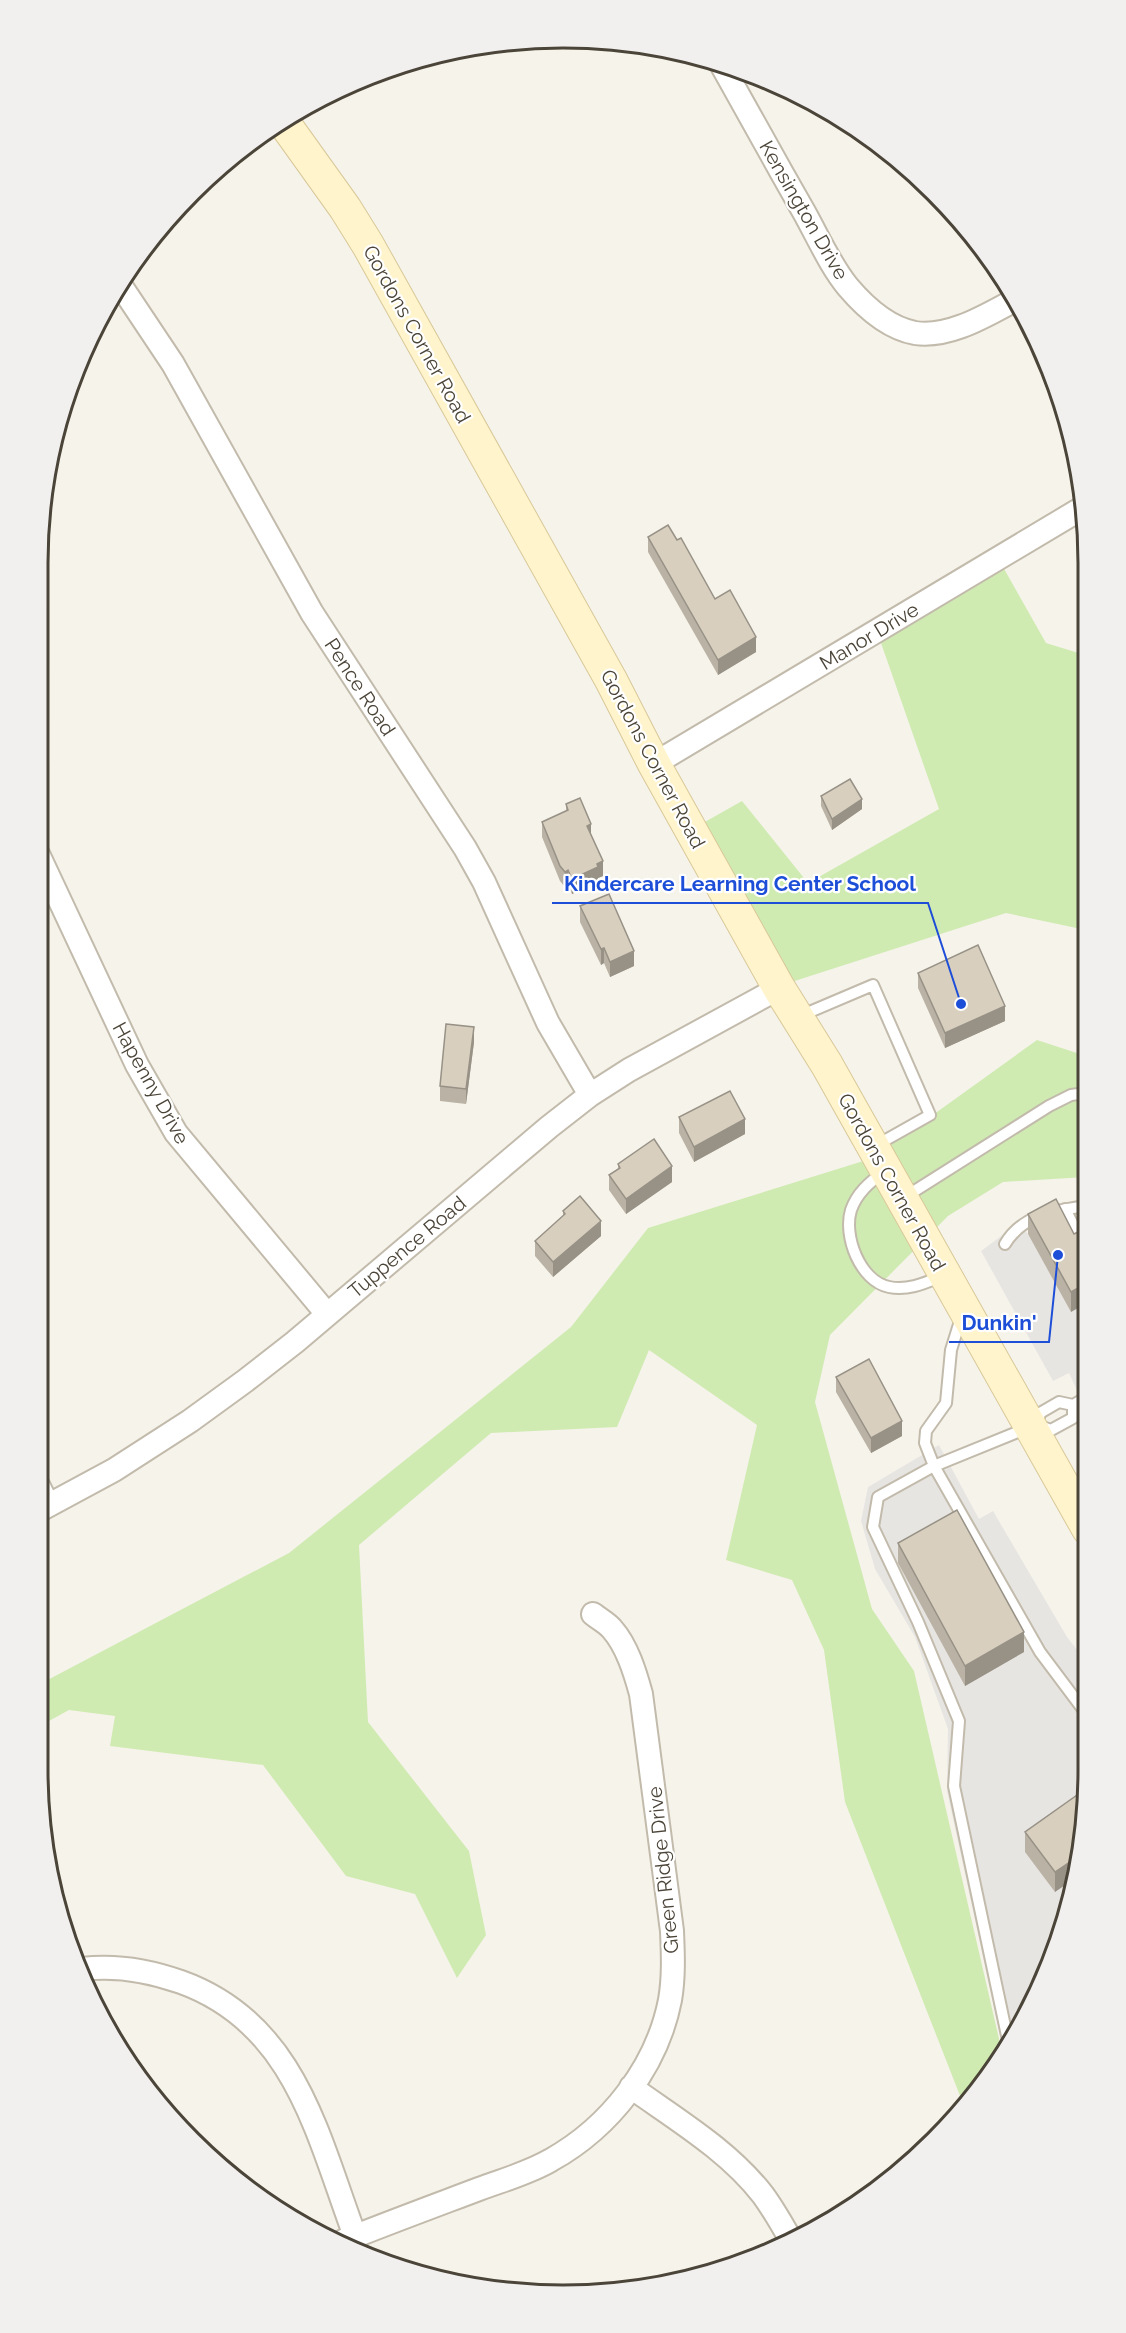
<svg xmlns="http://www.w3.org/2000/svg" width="1126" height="2333" font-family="Raleway,sans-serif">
<rect width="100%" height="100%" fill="#f6f3eb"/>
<path fill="#d0ebb2" d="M 994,551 L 1046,643 L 1085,655 L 1086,930 L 1006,913 L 776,987 L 687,832 L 742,801 L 808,883 L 939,809 L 874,623 Z
M 1037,1040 L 1086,1056 L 1086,1177 L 1003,1182 L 948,1216 L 830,1335 L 815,1402 L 872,1609 L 914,1671 L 1003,2056 L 964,2106 L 845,1802 L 824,1650 L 792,1580 L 726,1560 L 757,1425 L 649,1350 L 617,1427 L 491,1433 L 359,1545 L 368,1722 L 469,1851 L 486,1935 L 457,1978 L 415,1894 L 346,1876 L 263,1765 L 110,1746 L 115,1716 L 69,1710 L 38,1727 L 38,1685 L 289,1553 L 571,1327 L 648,1228 L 873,1158 Z"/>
<path fill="#e7e5e2" d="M 1020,1222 L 1087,1325 L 1087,1412 L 1069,1373 L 1053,1381 L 981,1251 Z
M 939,1445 L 979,1519 L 993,1511 L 1067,1637 L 1088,1664 L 1088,1770 L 1078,1873 L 1048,1971 L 1004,2053 L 947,1791 L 948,1729 L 915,1637 L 875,1569 L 861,1521 L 868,1487 Z"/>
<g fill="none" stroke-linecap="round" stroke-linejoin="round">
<defs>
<path id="lane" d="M 800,1016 L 873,985 L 930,1115 L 875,1146
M 883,1172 C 869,1183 857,1193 851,1210 C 843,1236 860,1281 889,1287 C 908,1291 925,1283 942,1276
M 905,1197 L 1049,1106 L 1071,1095 L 1086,1093
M 1065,1209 L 1087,1252
M 1005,1244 C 1023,1214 1055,1211 1086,1206
M 961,1318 L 951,1350 L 946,1403 L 926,1431 L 925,1443 L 934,1466 L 1040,1652 L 1088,1716
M 1037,1425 L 1040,1413 L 1059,1402 L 1073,1405 L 1087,1397
M 1009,2045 L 954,1786 L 959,1721 L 918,1622 L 873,1527 L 878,1497 L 934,1466 L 1030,1427 L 1037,1425 L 1051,1430 L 1073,1418 L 1073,1405"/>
<path id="street" d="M 721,64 C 749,114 776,163 804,212 C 818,237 830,265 848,287 C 865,307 888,328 915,333 C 949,338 985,316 1013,301
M 119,283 L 173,364 L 312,613 L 465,848 L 484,882 L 548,1023 L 590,1095
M 654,764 L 1084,507
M 38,854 L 137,1065 L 176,1133 L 327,1314
M 38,1485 L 48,1505
M 38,1511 L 114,1470 L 190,1421 L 245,1381 L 295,1342 L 549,1127 L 590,1095 L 629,1070 L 779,988
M 82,1969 C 114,1965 150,1971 181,1982 C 295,2023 317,2134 355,2236
M 631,2087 C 677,2120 728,2150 763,2195 C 774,2210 783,2226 792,2242
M 343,2241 C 388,2223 434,2206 479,2189 C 503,2180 529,2173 551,2160 C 610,2127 657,2067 670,2000 C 674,1977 673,1954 672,1931 L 641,1694 C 635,1672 627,1646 612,1629 C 607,1623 599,1619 593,1614"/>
<path id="secondary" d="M 282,120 L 345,208 L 368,245 L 611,680 L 654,764 L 779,988 L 827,1065 L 1088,1529"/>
</defs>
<use href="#lane" stroke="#c2bbac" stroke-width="14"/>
<use href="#street" stroke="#c2bbac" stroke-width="26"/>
<use href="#secondary" stroke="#d8c899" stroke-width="34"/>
<use href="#lane" stroke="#fff" stroke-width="10"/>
<use href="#street" stroke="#fff" stroke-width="22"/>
<use href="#secondary" stroke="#fff4cb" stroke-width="32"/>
</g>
<path fill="#bab2a4" d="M 648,537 L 677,540 L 715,599 L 756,652 L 718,675 L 648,552 Z
M 821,796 L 862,809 L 832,830 L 821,806 Z
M 566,804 L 591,834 L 603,876 L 598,878 L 598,882 L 572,894 L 568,885 L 565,887 L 560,881 L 542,837 L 542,822 L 566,811 Z
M 580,906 L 634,966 L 610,977 L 604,963 L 601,965 L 580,922 Z
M 918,973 L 1005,1021 L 945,1048 L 918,988 Z
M 474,1042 L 466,1104 L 440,1101 L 440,1086 Z
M 679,1117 L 745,1134 L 694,1162 L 679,1133 Z
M 618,1164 L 672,1182 L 626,1214 L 609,1190 L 609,1175 L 618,1169 Z
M 563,1211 L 601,1236 L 553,1277 L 535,1256 L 535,1241 L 563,1216 Z
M 1028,1214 L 1074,1234 L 1082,1238 L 1071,1312 L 1028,1234 Z
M 836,1377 L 902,1436 L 871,1453 L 836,1392 Z
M 898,1543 L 1024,1652 L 965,1686 L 898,1563 Z
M 1087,1788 L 1055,1892 L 1025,1852 L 1025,1832 Z"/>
<path fill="#979186" d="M 756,637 L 756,652 L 718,675 L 718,660 Z
M 862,799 L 862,809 L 832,830 L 832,819 Z
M 591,824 L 591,840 L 587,826 Z
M 603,861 L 603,876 L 598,878 L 598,882 L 572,894 L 572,879 L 597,864 Z
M 568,870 L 568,885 L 565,887 L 565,872 Z
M 604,948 L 604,963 L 601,965 L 601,949 Z
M 634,951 L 634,966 L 610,977 L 610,962 Z
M 1005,1006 L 1005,1021 L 945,1048 L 945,1033 Z
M 474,1027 L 474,1042 L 466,1104 L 466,1089 Z
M 745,1119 L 745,1134 L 694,1162 L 694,1147 Z
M 672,1166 L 672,1182 L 626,1214 L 626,1199 Z
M 601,1221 L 601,1236 L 553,1277 L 553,1262 Z
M 1087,1283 L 1087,1303 L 1071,1312 L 1071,1292 Z
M 902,1421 L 902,1436 L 871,1453 L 871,1438 Z
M 1024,1632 L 1024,1652 L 965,1686 L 965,1666 Z
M 1080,1855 L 1077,1877 L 1055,1892 L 1055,1872 Z"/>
<path fill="#d8cfbf" stroke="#979186" stroke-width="1.5" d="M 668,525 L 677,540 L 681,538 L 715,599 L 730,590 L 756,637 L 718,660 L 648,537 Z
M 850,779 L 862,799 L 832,819 L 821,796 Z
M 580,798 L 591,824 L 587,826 L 603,861 L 597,864 L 598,867 L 572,879 L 568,870 L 565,872 L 560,866 L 542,822 L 568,810 L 566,804 Z
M 609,894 L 634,951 L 610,962 L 604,948 L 601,949 L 580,906 Z
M 978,945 L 1005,1006 L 945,1033 L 918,973 Z
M 446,1024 L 474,1027 L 466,1089 L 440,1086 Z
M 730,1091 L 745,1119 L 694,1147 L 679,1117 Z
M 654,1139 L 672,1166 L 626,1199 L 609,1175 L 620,1168 L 618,1164 Z
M 580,1196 L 601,1221 L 553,1262 L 535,1241 L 565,1214 L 563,1211 Z
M 1056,1199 L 1074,1234 L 1078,1232 L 1082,1238 L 1087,1240 L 1087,1283 L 1071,1292 L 1028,1214 Z
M 869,1359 L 902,1421 L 871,1438 L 836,1377 Z
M 957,1510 L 1024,1632 L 965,1666 L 898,1543 Z
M 1087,1788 L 1080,1855 L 1055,1872 L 1025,1832 Z"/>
<g text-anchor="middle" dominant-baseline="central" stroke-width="4.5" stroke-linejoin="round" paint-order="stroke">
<g font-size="20" fill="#4b4438" stroke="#fff">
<text transform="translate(804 210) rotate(60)">Kensington Drive</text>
<text transform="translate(417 334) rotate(61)">Gordons Corner Road</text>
<text transform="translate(869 636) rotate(-31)">Manor Drive</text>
<text transform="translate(360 687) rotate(57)">Pence Road</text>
<text transform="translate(653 759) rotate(62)">Gordons Corner Road</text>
<text transform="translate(151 1083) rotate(61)">Hapenny Drive</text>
<text transform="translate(892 1182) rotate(61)">Gordons Corner Road</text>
<text transform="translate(407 1247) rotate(-40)">Tuppence Road</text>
<text transform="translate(663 1870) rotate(-96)">Green Ridge Drive</text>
</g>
</g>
<path d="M0 0H1126V2333H0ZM563 48H563A515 515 0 0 1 1078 563V1770A515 515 0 0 1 563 2285H563A515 515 0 0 1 48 1770V563A515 515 0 0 1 563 48Z" fill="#f1f0ef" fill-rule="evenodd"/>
<path fill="none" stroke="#4b4438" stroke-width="3" d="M563 48H563A515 515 0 0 1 1078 563V1770A515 515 0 0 1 563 2285H563A515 515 0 0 1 48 1770V563A515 515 0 0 1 563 48Z"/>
<path fill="none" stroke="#1d4ed8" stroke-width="2" d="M961 1004L928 903H552M1058 1255L1049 1342H949"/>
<g fill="#1d4ed8" stroke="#fff" stroke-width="2">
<circle cx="961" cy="1004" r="6"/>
<circle cx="1058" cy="1255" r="6"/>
</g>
<g font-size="21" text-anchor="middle" font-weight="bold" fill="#1d4ed8" stroke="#fff" stroke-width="4.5" stroke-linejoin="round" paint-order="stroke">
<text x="740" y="891">Kindercare Learning Center School</text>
<text x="999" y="1330">Dunkin'</text>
</g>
</svg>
